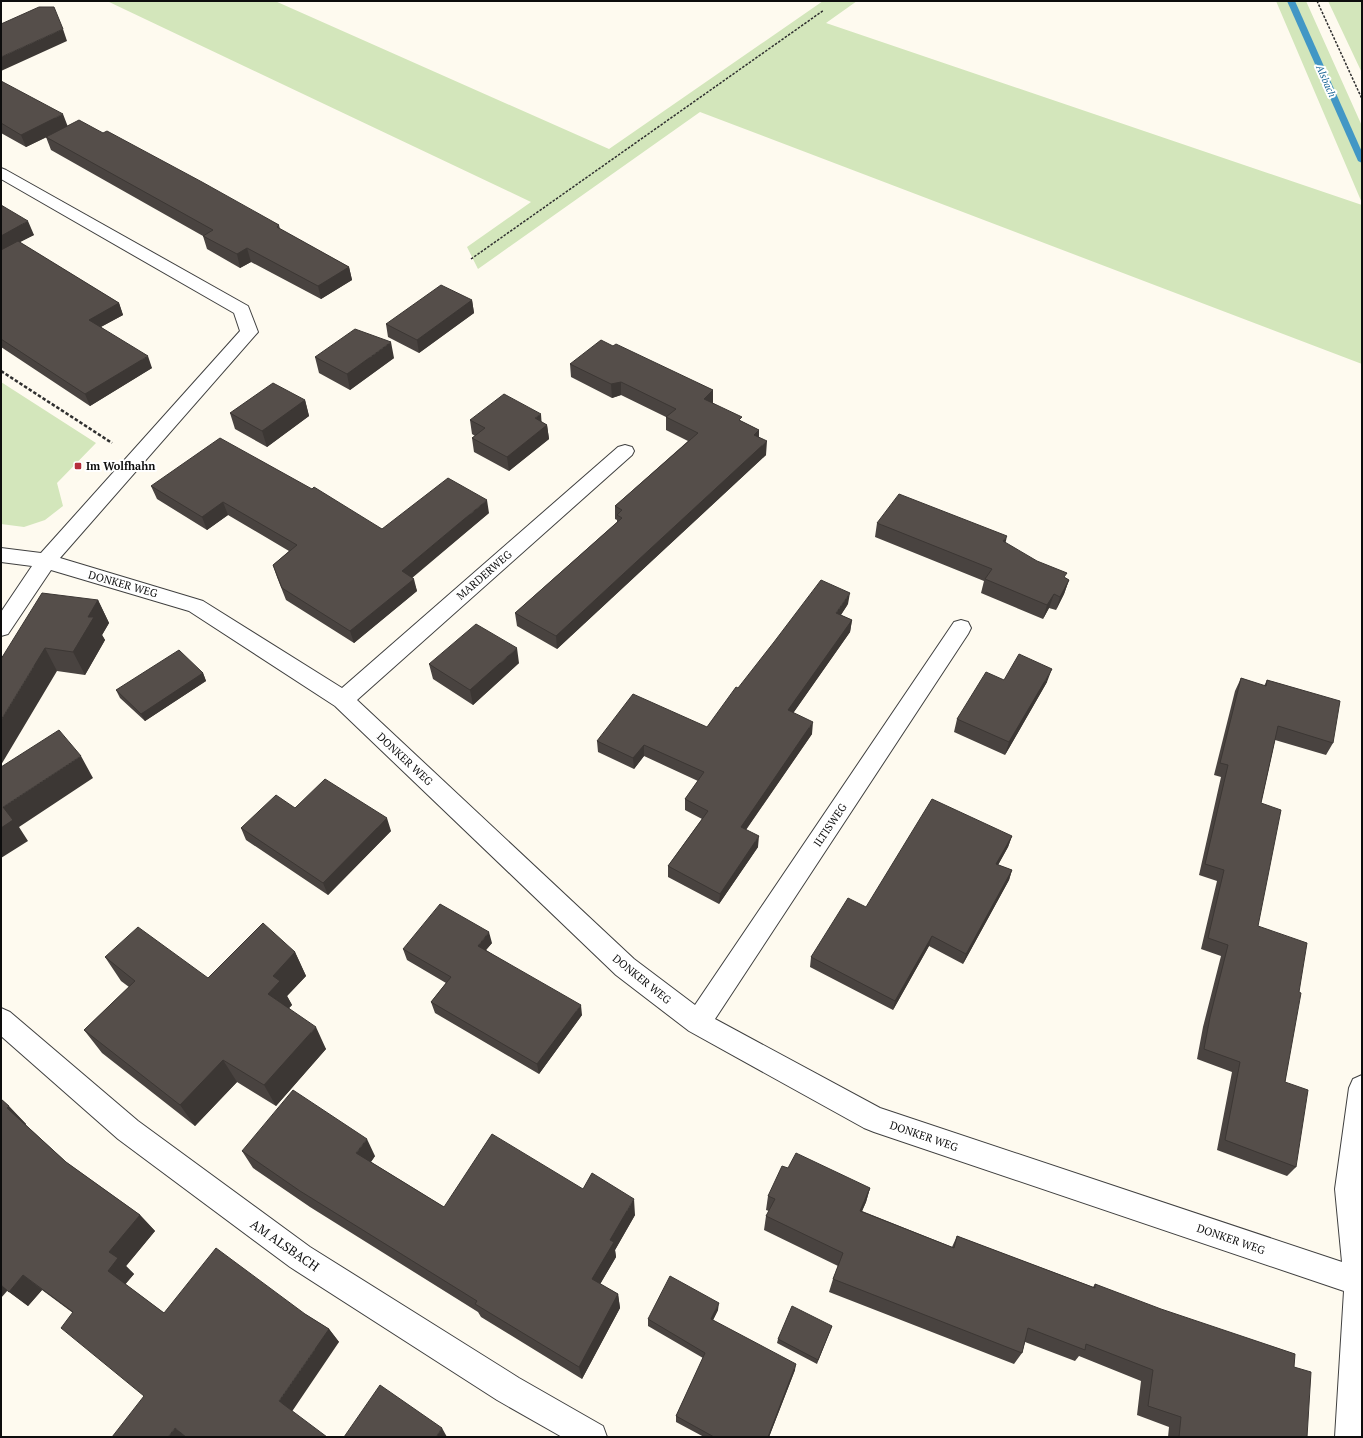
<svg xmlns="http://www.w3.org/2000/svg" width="1363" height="1438" font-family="'PT Serif',serif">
<rect width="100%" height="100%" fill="#fefaef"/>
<path fill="#d3e6bb" d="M 107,1 L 275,1 L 609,149 L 823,1 L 857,1 L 826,23 L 1362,205 L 1362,364 L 700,112 L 478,269 L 467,247 L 531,202 Z
M 1276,1 L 1306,1 L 1362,126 L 1362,203 Z
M 1328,1 L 1362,1 L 1362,73 Z
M 1,382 L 96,443 L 57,483 L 63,506 L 45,520 L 24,527 L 1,524 Z"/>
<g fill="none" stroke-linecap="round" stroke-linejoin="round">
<path fill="#4297c5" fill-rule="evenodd" d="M 1287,1 L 1295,1 L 1362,152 L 1362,163 L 1358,161 Z"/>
<defs>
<path id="minor" d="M 1,168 L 6,170 L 248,306 L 258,332 L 60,558 L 203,601 L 342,688 L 618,447 L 625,445 L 632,447 L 634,451 L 632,455 L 357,700 L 634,959 L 695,1005 L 954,622 L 961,620 L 968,622 L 971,628 L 968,634 L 715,1019 L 880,1108 L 1342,1262 L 1335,1189 L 1349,1088 L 1353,1079 L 1362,1075 L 1362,1437 L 1335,1437 L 1344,1291 L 874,1132 L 864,1128 L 689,1031 L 616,975 L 335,706 L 189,611 L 51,570 L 8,634 L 1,636 L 1,612 L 32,566 L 1,562 L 1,548 L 41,553 L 240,331 L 234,313 L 1,179 Z
M 1,1008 L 10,1012 L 138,1121 L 310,1247 L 519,1378 L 603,1426 L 607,1437 L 562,1437 L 497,1400 L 290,1267 L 118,1139 L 1,1036 Z"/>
</defs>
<use href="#minor" stroke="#404040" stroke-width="2"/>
<path stroke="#2f2f2f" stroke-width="1.5" stroke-dasharray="2.5 1.5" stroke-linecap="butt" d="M 1317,1 L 1362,99
M 471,259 L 824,10"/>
<path stroke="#2f2f2f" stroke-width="2.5" stroke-dasharray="3.5 2" stroke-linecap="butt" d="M 1,371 L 112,443"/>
<use href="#minor" fill="#fff" fill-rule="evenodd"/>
</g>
<path fill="#494340" d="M 1,80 L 1,82 L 67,126 L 279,225 L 280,229 L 349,267 L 352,280 L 321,299 L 251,262 L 240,268 L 207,249 L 203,236 L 51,150 L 46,137 L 26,147 L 1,133 Z
M 1,205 L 34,235 L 19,242 L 119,303 L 123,315 L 101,327 L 152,368 L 90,406 L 1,347 Z
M 472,300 L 474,313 L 419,353 L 388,337 L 386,324 Z
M 613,346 L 713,390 L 713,403 L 741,421 L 759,430 L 759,437 L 766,455 L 557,649 L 517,626 L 515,613 L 617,522 L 617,520 L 615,519 L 615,506 L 688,441 L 666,430 L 666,417 L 621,395 L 612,398 L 571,377 L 570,364 Z
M 315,357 L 394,358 L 350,390 L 319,373 Z
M 305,400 L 309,416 L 267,447 L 235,429 L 230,413 Z
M 470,420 L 541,422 L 547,425 L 549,439 L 509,471 L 474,452 L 472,438 L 475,436 L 472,434 Z
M 151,486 L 382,529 L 489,513 L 412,577 L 417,591 L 354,643 L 286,600 L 277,577 L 273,565 L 289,551 L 228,515 L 207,530 L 157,499 Z
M 877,523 L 1065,578 L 1069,580 L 1064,594 L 1056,610 L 1049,608 L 1043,619 L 981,593 L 984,581 L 875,537 Z
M 98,600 L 109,623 L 102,635 L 105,640 L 85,675 L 57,671 L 1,659 Z
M 848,604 L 841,615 L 852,620 L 850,632 L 793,713 L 812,734 L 746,830 L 758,847 L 719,904 L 668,877 L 668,866 L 702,819 L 685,810 L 685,799 L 698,781 L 644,756 L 634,769 L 598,752 L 597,741 L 707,727 L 738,688 Z
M 519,663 L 473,705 L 433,679 L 429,664 Z
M 203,673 L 206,681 L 145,721 L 120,698 L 116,690 Z
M 1241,678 L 1264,686 L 1267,680 L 1333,743 L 1326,755 L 1275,740 L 1261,803 L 1258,926 L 1299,992 L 1285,1082 L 1296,1167 L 1287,1176 L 1217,1150 L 1232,1072 L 1197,1059 L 1203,1027 L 1221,956 L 1201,949 L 1217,881 L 1199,875 L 1221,777 L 1214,775 L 1235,691 Z
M 1004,680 L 1047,682 L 1005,755 L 954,732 L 957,719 Z
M 295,808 L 391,831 L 328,895 L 246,840 L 241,828 Z
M 1012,836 L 1008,847 L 998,865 L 1012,870 L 1009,880 L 963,964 L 929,946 L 893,1010 L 810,967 L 811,957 L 866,907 Z
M 492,943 L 486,950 L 582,1015 L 539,1074 L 435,1013 L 431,1002 L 446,983 L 407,960 L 403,949 Z
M 295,952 L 306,976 L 287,996 L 292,1005 L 289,1008 L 326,1049 L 276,1106 L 237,1082 L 195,1126 L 102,1053 L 84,1030 L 129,987 L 121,981 L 105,957 L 208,978 Z
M 1,1099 L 26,1124 L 26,1125 L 66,1162 L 140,1215 L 155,1231 L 126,1266 L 134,1274 L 125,1284 L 164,1313 L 305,1314 L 329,1329 L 339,1342 L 144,1396 L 73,1313 L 42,1290 L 28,1306 L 8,1291 Z
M 242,1151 L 375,1156 L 371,1162 L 444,1207 L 583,1189 L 635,1215 L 615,1250 L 616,1257 L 600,1284 L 618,1294 L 620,1308 L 582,1379 L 481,1317 L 478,1312 L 310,1207 L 253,1168 Z
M 788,1168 L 870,1188 L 866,1202 L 862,1211 L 952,1247 L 957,1236 L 1093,1287 L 1095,1284 L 1294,1367 L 1307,1437 L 1168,1437 L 1169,1427 L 1137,1415 L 1141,1381 L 1079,1356 L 1075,1361 L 1025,1342 L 1022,1353 L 1014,1364 L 829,1292 L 833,1279 L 838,1266 L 764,1230 L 766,1216 L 769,1211 L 766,1210 L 768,1196 Z
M 718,1310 L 713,1320 L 795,1370 L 769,1437 L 704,1437 L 676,1422 L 676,1416 L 703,1358 L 648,1326 L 648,1319 Z
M 832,1326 L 817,1364 L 777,1343 L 778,1339 Z"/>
<path fill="#3c3734" d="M 63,29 L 67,41 L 1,71 L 1,57 Z
M 63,114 L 68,127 L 26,147 L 21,135 Z
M 28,221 L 34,235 L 1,252 L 1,236 Z
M 247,248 L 251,262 L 240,268 L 237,254 Z
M 349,267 L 352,280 L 321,299 L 318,286 Z
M 472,300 L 474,313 L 419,353 L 417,340 Z
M 119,303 L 123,315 L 93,331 L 89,320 Z
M 391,342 L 394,358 L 350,390 L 347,374 Z
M 148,356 L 152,368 L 90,406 L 85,394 Z
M 621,382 L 621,395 L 612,398 L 611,384 Z
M 713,390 L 713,404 L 704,399 Z
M 305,400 L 309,416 L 267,447 L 262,431 Z
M 541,414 L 542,428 L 535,418 Z
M 547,425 L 549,439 L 509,471 L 507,457 Z
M 759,430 L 758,443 L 754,435 Z
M 767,441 L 766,455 L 557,649 L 556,636 Z
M 487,500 L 489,513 L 405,584 L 402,571 Z
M 223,502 L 228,515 L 207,530 L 202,517 Z
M 1007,536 L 1004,550 L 1003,541 Z
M 414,579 L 417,591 L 354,643 L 350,631 Z
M 1069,580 L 1064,594 L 1056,610 L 1060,597 Z
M 850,593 L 848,604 L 834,625 L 836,613 Z
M 1054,594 L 1049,608 L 1043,619 L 1047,605 Z
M 98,600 L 109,623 L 102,635 L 105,640 L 85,675 L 73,652 L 88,617 Z
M 852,620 L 850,632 L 787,722 L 788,710 Z
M 45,648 L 57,671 L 1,765 L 1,720 Z
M 517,648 L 519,663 L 473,705 L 470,690 Z
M 1052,669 L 1047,682 L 1005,755 L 1009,742 Z
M 203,673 L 206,681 L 145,721 L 141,714 Z
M 813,722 L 812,734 L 740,838 L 741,827 Z
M 644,745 L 644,756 L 634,769 L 633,758 Z
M 81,756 L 93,778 L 19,827 L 28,841 L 1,858 L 1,828 L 3,807 Z
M 387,818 L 391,831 L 328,895 L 323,883 Z
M 759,836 L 758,847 L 719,904 L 720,894 Z
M 1012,836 L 1008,847 L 993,874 L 996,864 Z
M 1012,870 L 1009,880 L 963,964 L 966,954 Z
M 489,932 L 492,943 L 480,957 L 478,946 Z
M 932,936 L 929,946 L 893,1010 L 895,1001 Z
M 295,952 L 306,976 L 287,996 L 292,1005 L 280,1017 L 268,994 L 273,976 Z
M 581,1005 L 582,1015 L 539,1074 L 537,1064 Z
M 316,1027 L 326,1049 L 276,1106 L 264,1085 Z
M 223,1060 L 237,1082 L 195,1126 L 180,1105 Z
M 9,1106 L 26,1124 L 25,1126 L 7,1108 Z
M 367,1139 L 375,1156 L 365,1170 L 356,1153 Z
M 870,1188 L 866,1202 L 856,1225 L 860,1211 Z
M 634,1199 L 635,1215 L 615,1250 L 616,1257 L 595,1293 L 592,1279 L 610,1240 Z
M 140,1215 L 155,1231 L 126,1266 L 134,1274 L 124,1286 L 108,1271 L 109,1252 Z
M 23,1275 L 42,1290 L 28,1306 L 9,1292 Z
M 1,1285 L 8,1290 L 1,1298 Z
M 618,1294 L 620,1308 L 582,1379 L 579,1367 Z
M 719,1303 L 718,1310 L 710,1326 L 711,1319 Z
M 329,1329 L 339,1342 L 291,1413 L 279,1401 Z
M 796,1364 L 795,1370 L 769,1437 L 768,1437 Z
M 175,1428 L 187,1437 L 168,1437 Z
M 442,1428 L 447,1437 L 436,1437 Z"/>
<path fill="#554e4a" stroke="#3c3734" d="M 39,7 L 54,7 L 63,29 L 1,57 L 1,24 Z
M 1,81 L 63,114 L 21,135 L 1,123 Z
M 79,120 L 103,133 L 107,131 L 202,182 L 279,225 L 277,227 L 349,267 L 318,286 L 247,248 L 237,254 L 203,236 L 213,230 L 46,137 Z
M 1,205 L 28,221 L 1,236 Z
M 18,241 L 119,303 L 89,320 L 148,356 L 85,394 L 1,339 L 1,250 Z
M 441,285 L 472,300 L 417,340 L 386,324 Z
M 355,329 L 391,342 L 347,374 L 315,357 Z
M 601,340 L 613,346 L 616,344 L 713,390 L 704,399 L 742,417 L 739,420 L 759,430 L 754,435 L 767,441 L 556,636 L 515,613 L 622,518 L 617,515 L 622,510 L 615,506 L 698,433 L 666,417 L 676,409 L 621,382 L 611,384 L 570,364 Z
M 273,383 L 305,400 L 262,431 L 230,413 Z
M 504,394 L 541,414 L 535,418 L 547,425 L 507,457 L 472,438 L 485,428 L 470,420 Z
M 220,438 L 312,489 L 314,487 L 382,529 L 448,478 L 487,500 L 402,571 L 414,579 L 350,631 L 282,588 L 273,565 L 297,545 L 223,502 L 202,517 L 151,486 Z
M 899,494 L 1007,536 L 1003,541 L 1037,561 L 1067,573 L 1064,577 L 1069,580 L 1060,597 L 1054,594 L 1047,605 L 985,579 L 992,569 L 877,523 Z
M 821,580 L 850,593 L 836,613 L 852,620 L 788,710 L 813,722 L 741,827 L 759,836 L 720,894 L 668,866 L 708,811 L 685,799 L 704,772 L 644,745 L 633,758 L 597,741 L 633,694 L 707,727 L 736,687 L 738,688 L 774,642 Z
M 42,593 L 98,600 L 88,617 L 94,617 L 73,652 L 45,648 L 1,720 L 1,659 Z
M 476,624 L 517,648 L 470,690 L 429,664 Z
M 179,650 L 203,673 L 141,714 L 116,690 Z
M 1019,654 L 1052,669 L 1009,742 L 957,719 L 986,672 L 1004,680 Z
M 1241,678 L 1266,686 L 1267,680 L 1340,701 L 1333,743 L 1278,726 L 1261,803 L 1281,810 L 1258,926 L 1307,943 L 1299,992 L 1301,993 L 1285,1082 L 1308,1090 L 1296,1167 L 1225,1140 L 1240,1062 L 1204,1049 L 1210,1017 L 1228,945 L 1208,938 L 1224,870 L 1205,864 L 1228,765 L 1220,763 Z
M 59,730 L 81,756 L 3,807 L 13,820 L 1,828 L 1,767 Z
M 325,779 L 387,818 L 323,883 L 241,828 L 276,795 L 295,808 Z
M 932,799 L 1012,836 L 996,864 L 1012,870 L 966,954 L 932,936 L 895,1001 L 811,957 L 848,898 L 866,907 Z
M 440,904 L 489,932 L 478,946 L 581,1005 L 537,1064 L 431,1002 L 451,977 L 403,949 Z
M 263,923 L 295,952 L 273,976 L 280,981 L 268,994 L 316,1027 L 264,1085 L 223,1060 L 180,1105 L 84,1030 L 135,981 L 105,957 L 138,927 L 208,978 Z
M 293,1090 L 367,1139 L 356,1153 L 444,1207 L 492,1134 L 583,1189 L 592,1173 L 634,1199 L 610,1240 L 614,1242 L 592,1279 L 618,1294 L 579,1367 L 475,1304 L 477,1301 L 300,1191 L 242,1151 Z
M 1,1099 L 9,1106 L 7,1108 L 66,1162 L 140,1215 L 109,1252 L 118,1258 L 108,1271 L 164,1313 L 216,1248 L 305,1314 L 329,1329 L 279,1401 L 327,1437 L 186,1437 L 175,1428 L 168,1437 L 112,1437 L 144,1396 L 61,1328 L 73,1312 L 23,1275 L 9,1292 L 1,1285 Z
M 796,1153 L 870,1188 L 860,1211 L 954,1248 L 957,1236 L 1095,1288 L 1095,1284 L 1161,1309 L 1295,1354 L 1294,1367 L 1311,1372 L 1307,1437 L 1179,1437 L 1181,1417 L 1148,1406 L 1153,1370 L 1086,1344 L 1085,1350 L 1028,1328 L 1022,1353 L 833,1279 L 843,1253 L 766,1216 L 775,1199 L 768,1196 L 782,1166 L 788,1168 Z
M 670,1276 L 719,1303 L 711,1319 L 796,1364 L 768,1437 L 714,1437 L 676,1416 L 705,1353 L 648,1319 Z
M 792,1306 L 832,1326 L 818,1360 L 778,1339 Z
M 380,1385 L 442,1428 L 436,1437 L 344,1437 Z"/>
<rect fill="#b52e3b" stroke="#fff" stroke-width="1.5" x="74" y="462" width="8" height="8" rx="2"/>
<g text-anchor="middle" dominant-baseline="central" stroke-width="4" stroke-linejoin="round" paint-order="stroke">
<g font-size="10" font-style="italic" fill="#1f6897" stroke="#fff">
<text transform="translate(1326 81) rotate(66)">Alsbach</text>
</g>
<g font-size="11" font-weight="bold" fill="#0d0d0d" stroke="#fff" text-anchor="start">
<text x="86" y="466">Im Wolfhahn</text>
</g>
<g font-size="11" fill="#0d0d0d" stroke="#fff">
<text transform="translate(484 575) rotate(-41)">MARDERWEG</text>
<text transform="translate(123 584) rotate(16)">DONKER WEG</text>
<text transform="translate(405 759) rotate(43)">DONKER WEG</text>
<text transform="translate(830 825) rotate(-56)">ILTISWEG</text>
<text transform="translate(642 979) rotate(39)">DONKER WEG</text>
<text transform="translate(924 1136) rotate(19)">DONKER WEG</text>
<text transform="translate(1231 1239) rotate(19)">DONKER WEG</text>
</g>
<g font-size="13" fill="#0d0d0d" stroke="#fff">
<text transform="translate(285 1245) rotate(35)">AM ALSBACH</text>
</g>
</g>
<rect width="1363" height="1438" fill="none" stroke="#0d0d0d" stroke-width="4"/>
</svg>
